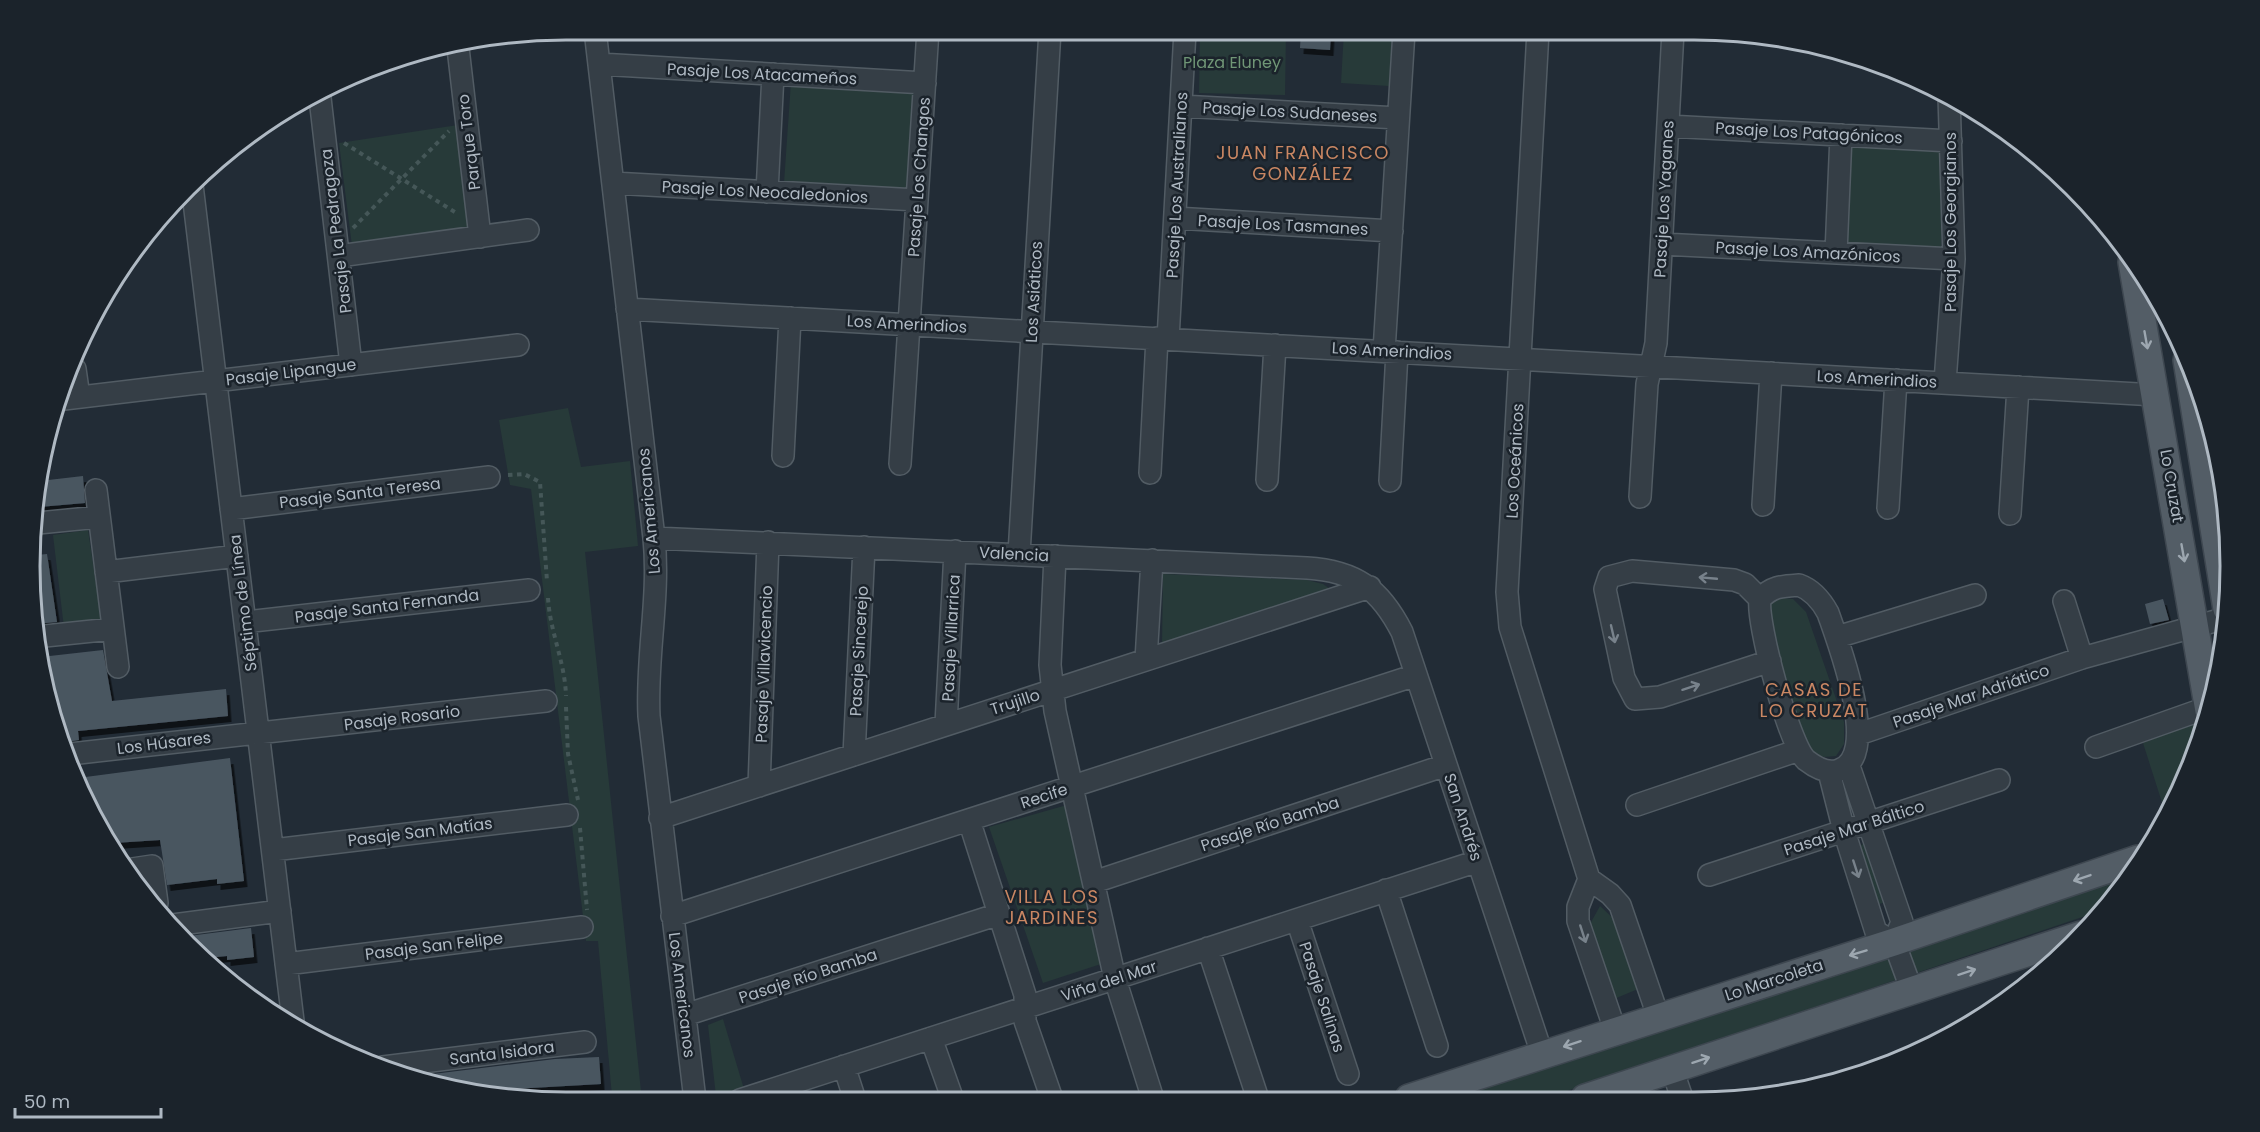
<svg xmlns="http://www.w3.org/2000/svg" width="2260" height="1132" font-family="Poppins,sans-serif">
<defs>
<filter id="shadow"><feDropShadow dx="3.5" dy="6" stdDeviation="0" flood-color="#0009"/></filter>
</defs>
<rect width="100%" height="100%" fill="#222c36"/>
<path fill="#273a39" d="M 1200,31 L 1286,31 L 1285,95 L 1199,93 Z
M 1344,31 L 1393,31 L 1389,86 L 1341,83 Z
M 791,82 L 916,89 L 910,191 L 784,183 Z
M 458,125 L 469,228 L 352,246 L 339,143 Z
M 1848,145 L 1944,148 L 1941,249 L 1842,242 Z
M 568,408 L 581,467 L 630,461 L 638,546 L 585,552 L 642,1101 L 582,1101 L 582,1098 L 612,1096 L 598,941 L 586,941 L 531,489 L 510,485 L 499,420 Z
M 88,530 L 102,624 L 64,628 L 53,535 Z
M 1163,574 L 1307,580 L 1323,584 L 1333,591 L 1162,644 Z
M 1782,598 L 1793,599 L 1806,612 L 1844,722 L 1844,744 L 1836,756 L 1824,757 L 1809,751 L 1766,635 L 1763,607 Z
M 2197,721 C 2201,750 2183,790 2166,815 L 2143,743 Z
M 1067,805 L 1101,964 L 1043,983 L 989,827 Z
M 1864,843 L 1883,903 L 1874,905 L 1856,849 Z
M 2129,871 L 2103,910 L 1546,1098 L 1435,1098 Z
M 1600,906 L 1615,920 L 1638,989 L 1614,999 L 1590,924 Z
M 723,1019 L 744,1089 L 716,1096 L 708,1025 Z"/>
<path fill="#4a5661" filter="url(#shadow)" d="M 1301,31 L 1331,31 L 1330,50 L 1300,48 Z
M 83,476 L 85,503 L 39,507 L 40,481 Z
M 47,554 L 57,622 L 35,624 L 37,555 Z
M 2163,599 L 2169,620 L 2150,624 L 2145,604 Z
M 103,650 L 112,701 L 226,689 L 228,716 L 78,731 L 79,740 L 67,742 L 41,657 Z
M 230,758 L 244,881 L 217,884 L 217,879 L 167,885 L 160,840 L 114,843 L 85,803 L 78,778 Z
M 251,928 L 254,957 L 227,960 L 227,956 L 206,958 L 187,945 L 181,937 Z
M 599,1057 L 601,1084 L 513,1089 L 513,1092 L 489,1094 L 428,1084 L 409,1077 L 555,1059 Z"/>
<g fill="none" stroke-linecap="round" stroke-linejoin="round">
<defs>
<path id="minor" d="M 595,30 L 654,538 C 660,597 646,656 649,716 L 695,1100
M 1538,31 L 1507,592 L 1510,627 L 1589,879 L 1610,894 L 1620,905 L 1658,1016
M 458,48 L 480,237
M 599,64 L 925,83
M 320,98 L 351,365
M 1181,106 L 1398,118
M 1668,126 L 1951,141
M 613,183 L 917,200
M 192,185 L 293,1021
M 767,192 L 773,74
M 1175,218 L 1392,231
M 1662,244 L 1954,259
M 1836,253 L 1841,135
M 339,256 L 528,230
M 627,309 L 2156,395
M 1168,339 L 1185,31
M 1384,351 L 1404,31
M 75,369 L 79,397
M 1945,382 L 1954,259 L 1949,96
M 64,399 L 518,345
M 783,456 L 790,318
M 900,464 L 928,30
M 1150,473 L 1157,338
M 1267,480 L 1275,345
M 1390,481 L 1397,352
M 96,490 L 118,667
M 1640,497 L 1647,384 L 1656,343 L 1673,31
M 1763,505 L 1771,373
M 1888,508 L 1896,380
M 231,509 L 489,477
M 2010,514 L 2018,387
M 38,523 L 99,517
M 654,538 L 1307,568 C 1356,571 1380,589 1402,632 L 1542,1054
M 1019,554 L 1050,30
M 1055,556 L 1050,665 L 1055,711 L 1115,979 L 1153,1099
M 106,572 L 237,556
M 1799,585 C 1813,590 1821,600 1828,613 C 1838,642 1882,756 1839,770 C 1828,774 1815,767 1806,760 C 1789,744 1756,622 1760,599 C 1772,586 1783,586 1799,585 Z
M 1760,599 L 1745,584 L 1734,580 L 1632,571 L 1609,577 L 1605,589 L 1624,678 L 1635,699 L 1660,697 L 1770,661
M 2064,601 L 2082,658
M 245,622 L 529,590
M 35,637 L 112,629
M 1837,637 L 1975,595
M 1146,660 L 1152,560
M 946,724 L 955,551
M 1859,734 L 2082,658 L 2226,618
M 2096,747 L 2209,707
M 70,754 L 546,701
M 854,755 L 864,547
M 1849,766 L 1902,922 L 1894,942
M 1829,772 L 1844,831 L 1876,932 L 1894,942 L 1912,991
M 759,786 L 768,542
M 1637,805 L 1799,750
M 660,818 L 1370,587
M 969,820 L 1025,995 L 1025,1021 L 1052,1099
M 273,850 L 567,815
M 132,869 L 152,866 L 157,903
M 1709,875 L 1999,780
M 1589,879 L 1578,907 L 1578,921 L 1615,1030
M 1094,882 L 1446,765
M 1386,890 L 1437,1046
M 672,916 L 1416,675
M 1297,920 L 1348,1074
M 173,925 L 280,911
M 1208,948 L 1258,1099
M 286,964 L 582,927
M 685,1015 L 999,914
M 931,1038 L 953,1100
M 844,1066 L 855,1100
M 383,1067 L 585,1042
M 1672,1069 L 1682,1098
M 740,1100 L 1478,861"/>
<path id="major" d="M 2132,262 L 2209,711
M 2187,360 L 2227,609
M 1409,1098 L 1894,942 L 2138,859
M 1585,1098 L 2081,935"/>
</defs>
<use href="#minor" stroke="#525c64" stroke-width="24"/>
<use href="#major" stroke="#3e4750" stroke-width="30"/>
<path stroke="#455758" stroke-width="4" stroke-dasharray="4.5 4.5" stroke-linecap="butt" d="M 344,143 L 458,214
M 353,228 L 449,131
M 508,475 L 524,474 L 540,482 L 547,581
M 548,598 C 550,632 565,662 566,696
M 566,707 L 568,754 L 578,800
M 580,828 L 587,910"/>
<use href="#minor" stroke="#353e46" stroke-width="21"/>
<use href="#major" stroke="#535d66" stroke-width="27"/>
</g>
<defs><path id="oneway-shaft" d="M-6 0H5M1.5-3L5.5 0L1.5 3" fill="none" stroke-width="1.6" stroke-linecap="round" stroke-linejoin="round" transform="scale(1.5)"/></defs>
<g stroke="#9da7b0">
<use href="#oneway-shaft" transform="translate(2146 340) rotate(80)"/>
<use href="#oneway-shaft" transform="translate(2183 553) rotate(80)"/>
<use href="#oneway-shaft" transform="translate(2082 878) rotate(161)"/>
<use href="#oneway-shaft" transform="translate(1858 953) rotate(163)"/>
<use href="#oneway-shaft" transform="translate(1967 972) rotate(-18)"/>
<use href="#oneway-shaft" transform="translate(1572 1044) rotate(162)"/>
<use href="#oneway-shaft" transform="translate(1701 1060) rotate(-18)"/>
</g>
<g stroke="#78828b">
<use href="#oneway-shaft" transform="translate(1708 578) rotate(-175)"/>
<use href="#oneway-shaft" transform="translate(1613 634) rotate(77)"/>
<use href="#oneway-shaft" transform="translate(1691 687) rotate(-18)"/>
<use href="#oneway-shaft" transform="translate(1856 869) rotate(72)"/>
<use href="#oneway-shaft" transform="translate(1583 934) rotate(72)"/>
</g>
<g text-anchor="middle" dominant-baseline="central" stroke-width="5" stroke-linejoin="round" paint-order="stroke">
<g font-size="16" fill="#709676" stroke="#1b232b">
<text x="1232" y="62">Plaza Eluney</text>
</g>
<g font-size="16" fill="#afb9c3" stroke="#1b232b">
<text transform="translate(762 74) rotate(3)">Pasaje Los Atacameños</text>
<text transform="translate(1290 112) rotate(3)">Pasaje Los Sudaneses</text>
<text transform="translate(1809 133) rotate(3)">Pasaje Los Patagónicos</text>
<text transform="translate(469 142) rotate(-97)">Parque Toro</text>
<text transform="translate(919 177) rotate(-86)">Pasaje Los Changos</text>
<text transform="translate(1177 185) rotate(-87)">Pasaje Los Australianos</text>
<text transform="translate(765 192) rotate(3)">Pasaje Los Neocaledonios</text>
<text transform="translate(1664 199) rotate(-87)">Pasaje Los Yaganes</text>
<text transform="translate(1950 222) rotate(-90)">Pasaje Los Georgianos</text>
<text transform="translate(1283 225) rotate(3)">Pasaje Los Tasmanes</text>
<text transform="translate(336 231) rotate(-97)">Pasaje La Pedragoza</text>
<text transform="translate(1808 252) rotate(3)">Pasaje Los Amazónicos</text>
<text transform="translate(1034 292) rotate(-87)">Los Asiáticos</text>
<text transform="translate(907 324) rotate(3)">Los Amerindios</text>
<text transform="translate(1392 351) rotate(3)">Los Amerindios</text>
<text transform="translate(291 372) rotate(-7)">Pasaje Lipangue</text>
<text transform="translate(1877 379) rotate(3)">Los Amerindios</text>
<text transform="translate(1515 461) rotate(-87)">Los Oceánicos</text>
<text transform="translate(2172 486) rotate(80)">Lo Cruzat</text>
<text transform="translate(360 493) rotate(-7)">Pasaje Santa Teresa</text>
<text transform="translate(649 511) rotate(-95)">Los Americanos</text>
<text transform="translate(1014 554) rotate(3)">Valencia</text>
<text transform="translate(243 603) rotate(-97)">Séptimo de Línea</text>
<text transform="translate(387 606) rotate(-7)">Pasaje Santa Fernanda</text>
<text transform="translate(951 638) rotate(-87)">Pasaje Villarrica</text>
<text transform="translate(859 651) rotate(-87)">Pasaje Sincerejo</text>
<text transform="translate(764 664) rotate(-88)">Pasaje Villavicencio</text>
<text transform="translate(1971 696) rotate(-19)">Pasaje Mar Adriático</text>
<text transform="translate(1015 702) rotate(-18)">Trujillo</text>
<text transform="translate(402 718) rotate(-7)">Pasaje Rosario</text>
<text transform="translate(164 743) rotate(-7)">Los Húsares</text>
<text transform="translate(1044 796) rotate(-18)">Recife</text>
<text transform="translate(1463 817) rotate(72)">San Andrés</text>
<text transform="translate(1270 824) rotate(-18)">Pasaje Río Bamba</text>
<text transform="translate(1854 828) rotate(-18)">Pasaje Mar Báltico</text>
<text transform="translate(420 832) rotate(-7)">Pasaje San Matías</text>
<text transform="translate(434 946) rotate(-7)">Pasaje San Felipe</text>
<text transform="translate(808 976) rotate(-18)">Pasaje Río Bamba</text>
<text transform="translate(1774 980) rotate(-18)">Lo Marcoleta</text>
<text transform="translate(1109 981) rotate(-18)">Viña del Mar</text>
<text transform="translate(682 995) rotate(83)">Los Americanos</text>
<text transform="translate(1322 997) rotate(72)">Pasaje Salinas</text>
<text transform="translate(502 1053) rotate(-7)">Santa Isidora</text>
</g>
<g font-size="18" letter-spacing="1.5" fill="#ca8763" stroke="#1b232b">
<text x="1303" y="152">JUAN FRANCISCO<tspan x="1303" dy="21">GONZÁLEZ</tspan></text>
<text x="1814" y="689">CASAS DE<tspan x="1814" dy="21">LO CRUZAT</tspan></text>
<text x="1052" y="896">VILLA LOS<tspan x="1052" dy="21">JARDINES</tspan></text>
</g>
</g>
<path d="M0 0H2260V1132H0ZM566 40H1694A526 526 0 0 1 2220 566V566A526 526 0 0 1 1694 1092H566A526 526 0 0 1 40 566V566A526 526 0 0 1 566 40Z" fill="#1b232b" fill-rule="evenodd"/>
<path fill="none" stroke="#afb9c3" stroke-width="3" d="M566 40H1694A526 526 0 0 1 2220 566V566A526 526 0 0 1 1694 1092H566A526 526 0 0 1 40 566V566A526 526 0 0 1 566 40Z"/>
<path d="M15 1108v9h146v-9" fill="none" stroke="#afb9c3" stroke-width="3"/>
<text x="24" y="1108" font-size="18" fill="#afb9c3" stroke="#1b232b" stroke-width="4.5" paint-order="stroke">50 m</text>
</svg>
